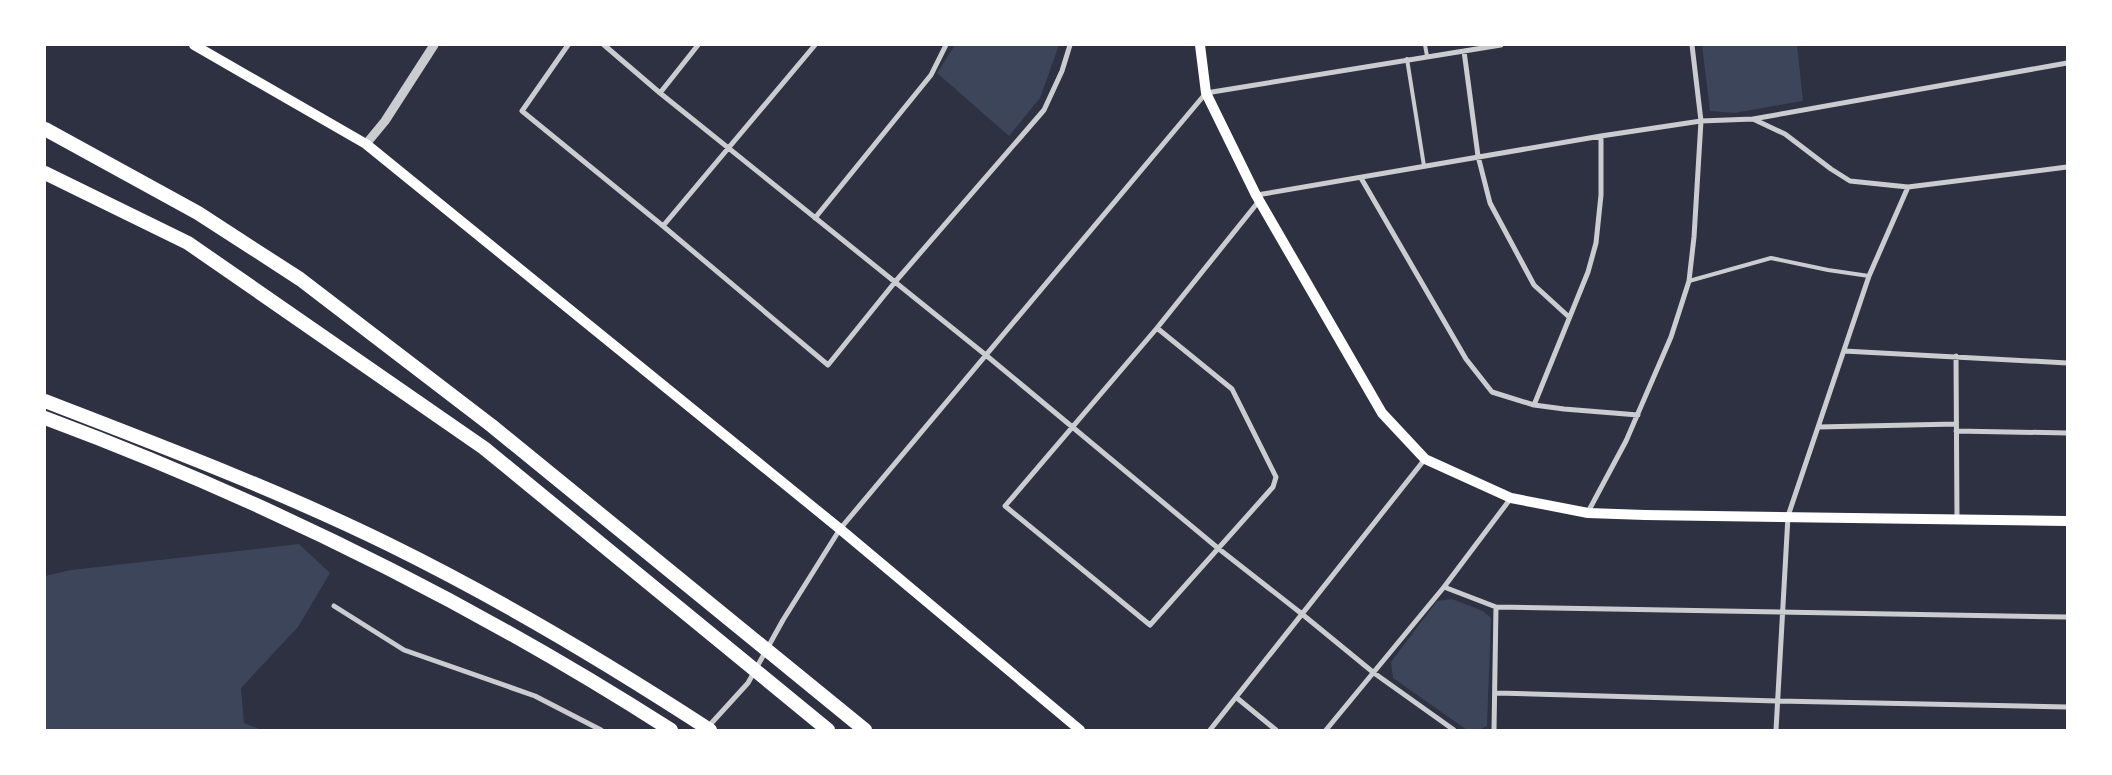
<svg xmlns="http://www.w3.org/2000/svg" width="2112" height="775" font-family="'Open Sans',sans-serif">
<rect width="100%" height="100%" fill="#2d3142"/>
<path fill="#3c4559" d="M 955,45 L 1059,45 L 1040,98 L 1009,136 L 937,73 Z
M 1702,45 L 1797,45 L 1803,101 L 1734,113 L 1710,111 Z
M 299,544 L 330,573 L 298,627 L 241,688 L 244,723 L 262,730 L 45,730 L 45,576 L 71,570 Z
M 1452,599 L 1483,611 L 1491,618 L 1487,726 L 1479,730 L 1467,730 L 1393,678 L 1391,662 L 1437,601 Z"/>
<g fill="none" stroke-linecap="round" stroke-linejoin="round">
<path stroke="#caccd0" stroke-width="4" d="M 1425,45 L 1427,56
M 1407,59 L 1424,166
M 1689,281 L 1771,258 L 1828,270 L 1869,276"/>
<path stroke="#caccd0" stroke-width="5" d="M 568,45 L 522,111 L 663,226 L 828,365 L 895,282 L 1044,110 L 1062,71 L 1070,45
M 604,45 L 660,93 L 987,356 L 1219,549 L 1302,614 L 1374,673 L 1454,730
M 1464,51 L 1478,156 L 1490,203 L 1534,285 L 1569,317
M 660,93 L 698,45
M 1753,119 L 2067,63
M 1361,178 L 1466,359 L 1492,392 L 1534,405 L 1564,409 L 1638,415
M 1257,195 L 1601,136 L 1701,121 L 1753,119 L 1785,134 L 1831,169 L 1850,181 L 1908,187 L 2067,167
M 815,218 L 931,75 L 946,45
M 663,226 L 815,45
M 1157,328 L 1232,389 L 1276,477 L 1273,487 L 1150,625 L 1005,506 L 1157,328 L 1259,201
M 1844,351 L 2067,363
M 1956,356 L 1957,519
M 1534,405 L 1588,272 L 1596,243 L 1601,195 L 1601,136
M 1818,427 L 1956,424
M 1956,431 L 2067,433
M 1588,512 L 1626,441 L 1671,337 L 1689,281 L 1694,237 L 1701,121 L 1692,45
M 1444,587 L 1496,607 L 2067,617
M 334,606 L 404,650 L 535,696 L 601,730
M 1496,693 L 1777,701 L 2067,707
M 1237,698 L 1276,730
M 707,728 L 748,683 L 783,620 L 840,529 L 1206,93 L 1501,45
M 1210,730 L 1425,459
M 1326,730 L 1444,587 L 1511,498
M 1494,730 L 1496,607
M 1776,730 L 1788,516 L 1869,276 L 1908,187"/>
<path stroke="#caccd0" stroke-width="9" d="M 366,144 L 385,121 L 434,45"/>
<path stroke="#fff" stroke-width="10" d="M 194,45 L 366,144 L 840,529 L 1080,730
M 1200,45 L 1206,93 L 1256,195 L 1382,413 L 1425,459 L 1511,498 L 1588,513 L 1645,515 L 2067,521"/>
<path stroke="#fff" stroke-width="14" d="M 45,129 L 198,213 L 300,279 L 492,426 L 865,730
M 45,173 L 188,243 L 484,448 L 828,730
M 45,401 C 161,446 278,490 390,545 C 500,599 607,663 710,730
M 45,418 C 265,500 474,604 671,730"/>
</g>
<rect width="2112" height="775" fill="none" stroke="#ffffff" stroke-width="92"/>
</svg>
